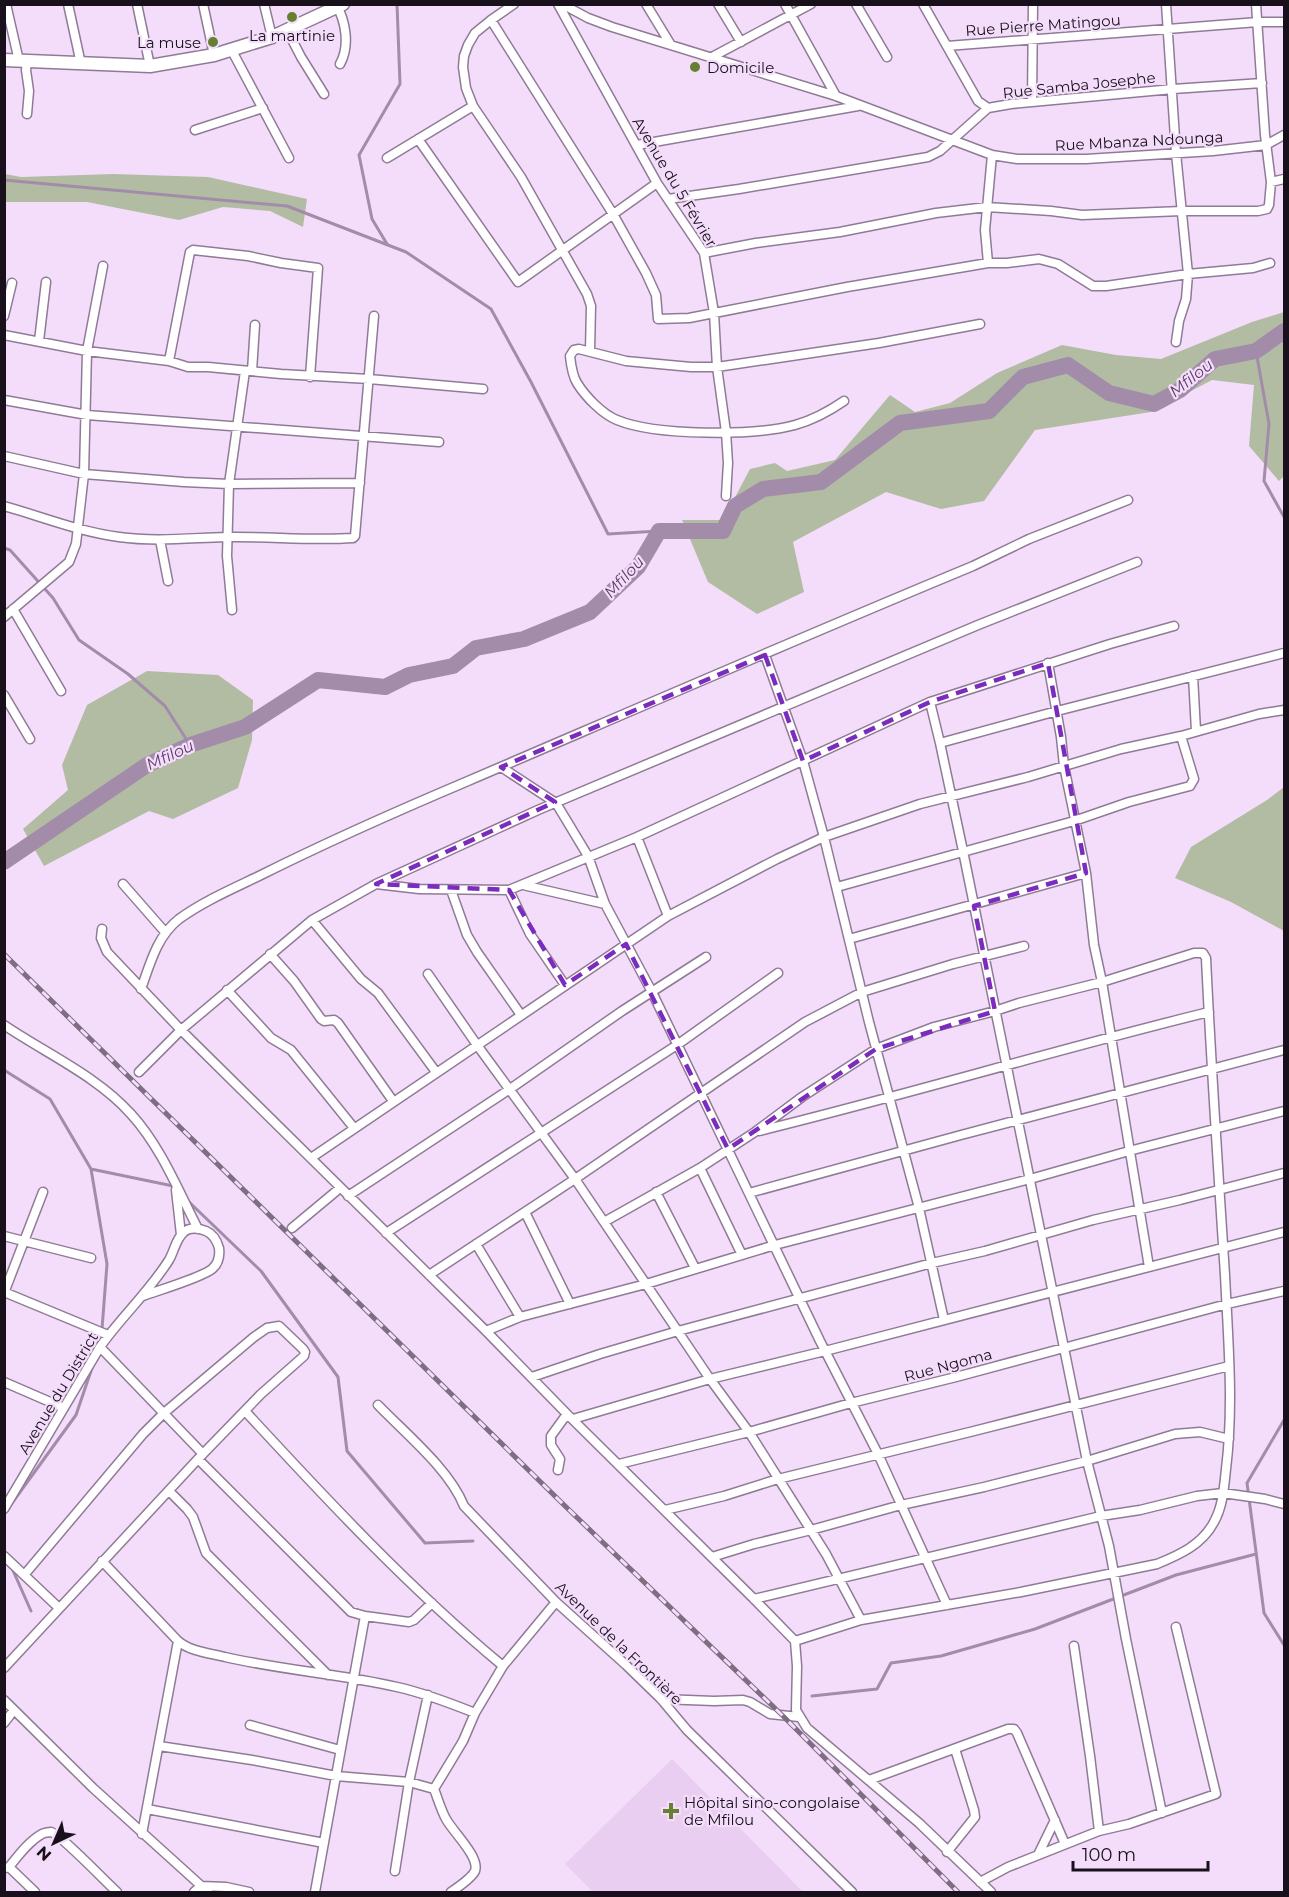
<svg xmlns="http://www.w3.org/2000/svg" width="1289" height="1897" font-family="Montserrat,sans-serif">
<rect width="100%" height="100%" fill="#f4ddfb"/>
<path fill="#e9cef1" d="M 672,1759 L 803,1892 L 593,1892 L 565,1864 Z"/>
<path fill="#b2bca3" d="M 5,174 L 21,177 L 113,174 L 208,177 L 307,199 L 303,227 L 270,211 L 223,207 L 179,220 L 87,202 L 5,202 Z
M 1284,312 L 1284,476 L 1279,481 L 1249,446 L 1254,385 L 1212,380 L 1151,412 L 1035,430 L 984,501 L 941,509 L 886,492 L 793,542 L 804,592 L 757,614 L 708,582 L 682,520 L 723,520 L 750,469 L 775,463 L 787,471 L 835,460 L 890,395 L 915,412 L 950,403 L 997,373 L 1062,345 L 1116,355 L 1161,359 L 1252,322 Z
M 147,671 L 218,675 L 253,700 L 252,740 L 238,788 L 173,819 L 149,811 L 44,866 L 23,829 L 68,790 L 62,765 L 87,705 Z
M 1284,787 L 1284,931 L 1231,902 L 1175,878 L 1191,847 L 1267,800 Z"/>
<g fill="none" stroke-linecap="round" stroke-linejoin="round">
<path stroke="#a38caa" stroke-width="3" d="M 4,180 L 287,206 L 406,252 L 491,309 L 531,382 L 608,534 L 659,531
M 387,244 L 372,219 L 359,155 L 400,84 L 397,4
M 1256,351 L 1269,424 L 1264,481 L 1284,517
M 4,548 L 10,550 L 53,598 L 79,640 L 128,674 L 165,706 L 190,745
M 4,1070 L 50,1099 L 91,1169 L 107,1264 L 101,1342
M 91,1169 L 173,1186 L 175,1188
M 188,1201 L 261,1271 L 338,1377 L 347,1451 L 425,1543 L 473,1541
M 1284,1420 L 1247,1483 L 1264,1613 L 1284,1645
M 4,1514 L 76,1415 L 92,1368
M 11,1566 L 31,1611
M 812,1696 L 877,1689 L 891,1663 L 941,1656 L 1035,1629 L 1176,1575 L 1256,1554"/>
<path stroke="#a38caa" stroke-width="16" d="M 4,862 L 147,765 L 190,745 L 245,727 L 318,680 L 385,687 L 409,675 L 453,666 L 476,648 L 524,639 L 590,612 L 638,567 L 659,531 L 723,531 L 735,506 L 763,489 L 821,482 L 900,423 L 989,411 L 1023,377 L 1068,365 L 1109,393 L 1154,404 L 1180,390 L 1215,359 L 1256,351 L 1284,331"/>
<defs>
<path id="street" d="M 6,4 L 19,61
M 68,4 L 81,64
M 137,4 L 150,66
M 203,4 L 214,55
M 264,4 L 272,37
M 336,4 C 346,22 350,46 340,64
M 514,4 L 491,20 L 475,33 L 468,45 L 464,56 L 463,67 L 466,88 L 473,106 L 521,177 L 587,294 L 591,306 L 590,351
M 558,4 L 657,183 L 704,253 L 714,313 L 717,367 L 726,432 L 728,463 L 726,496
M 562,4 L 588,18 L 612,27 L 836,96 L 992,155 L 1017,159 L 1086,159 L 1213,151 L 1266,145 L 1284,135
M 646,4 L 671,45
M 718,4 L 741,42
M 785,4 L 836,96
M 856,4 L 887,57
M 923,4 L 978,101 L 988,108
M 1166,4 L 1176,153 L 1188,274 L 1186,299 L 1179,321 L 1176,342
M 491,20 L 613,214 L 646,273 L 656,295 L 658,319 L 689,318 L 847,287 L 988,263 L 1007,263 L 1039,259 L 1058,264 L 1093,286 L 1106,286 L 1188,274 L 1253,268 L 1270,263
M 287,30 L 301,57 L 324,94
M 947,46 L 1258,22 L 1284,22
M 231,49 L 289,158
M 712,57 L 811,4
M 1032,102 L 1033,4
M 27,114 L 29,91 L 26,70 L 27,61
M 195,130 L 263,108
M 418,139 L 518,282 L 657,183
M 637,145 L 858,106
M 387,158 L 473,106
M 1271,182 L 1284,179
M 668,199 L 739,189 L 928,157 L 940,151 L 988,108 L 1011,104 L 1173,89 L 1262,83
M 704,253 L 756,243 L 840,232 L 936,213 L 987,207 L 1051,211 L 1082,215 L 1182,211 L 1258,211 L 1267,209 L 1269,205 L 1271,182 L 1265,135 L 1256,4
M 988,263 L 985,230 L 992,155
M 4,316 L 12,283
M 4,335 L 87,351 L 169,361 L 188,367 L 208,367 L 281,374 L 369,379 L 483,389
M 39,341 L 46,282
M 169,361 L 190,252 L 193,250 L 248,256 L 281,263 L 318,268 L 310,377
M 252,371 L 255,325
M 4,400 L 87,415 L 439,442
M 844,401 C 828,412 813,420 795,425 C 754,436 656,436 617,420 C 602,414 585,396 577,383 C 572,375 571,365 570,356 L 574,350 L 579,349 L 626,361 L 691,367 L 717,367 L 879,343 L 980,324
M 4,456 L 84,474 L 184,482 L 229,484 L 360,483
M 4,506 C 43,517 80,532 119,537 C 155,542 190,538 225,537 C 268,536 311,541 353,538 L 355,536 L 374,316
M 160,540 L 168,581
M 13,609 L 61,691
M 232,610 L 227,556 L 229,484 L 245,371
M 4,617 L 69,562 L 76,544 L 84,474 L 87,351 L 103,266
M 765,655 L 803,761 L 824,837 L 869,1022 L 919,1208 L 944,1320
M 1048,663 L 1061,737 L 1064,766 L 1086,873 L 1094,945 L 1102,982 L 1149,1267
M 1193,676 L 1196,731
M 4,695 L 30,739
M 930,702 L 940,743 L 963,851 L 1087,1461 L 1109,1546 L 1126,1639 L 1162,1813
M 940,743 L 1057,711 L 1284,653
M 501,767 L 556,803 L 588,856 L 605,904 L 652,992 L 820,1341 L 878,1454 L 947,1605
M 637,837 L 668,916
M 123,884 L 165,932
M 376,884 L 419,889 L 509,890 L 637,837 L 930,702 L 1110,644 L 1174,626
M 523,885 L 605,904
M 837,887 L 1074,821 L 1129,802 L 1190,786 L 1194,779 L 1181,736
M 451,890 L 467,935 L 477,952 L 521,1015
M 509,890 L 530,934 L 565,985
M 312,920 L 361,979 L 378,993 L 436,1072
M 102,929 L 101,938 L 107,952 L 181,1030 L 486,1331 L 567,1414 L 754,1599 L 795,1641 L 797,1666 L 796,1710 L 807,1728 L 919,1823 L 991,1892
M 849,939 L 1086,873
M 270,954 L 294,981 L 321,1019 L 324,1021 L 334,1020 L 338,1023 L 393,1101
M 428,974 L 477,1045 L 575,1179 L 710,1379 L 749,1432 L 826,1554 L 861,1620
M 141,989 C 150,964 157,936 179,919 C 204,901 232,889 259,876 C 327,842 397,811 468,781 C 636,709 804,636 973,566 L 1029,539 L 1128,500
M 227,990 L 271,1038 L 291,1050 L 354,1128
M 4,1025 C 47,1054 97,1076 131,1114 C 161,1147 178,1190 198,1229
M 139,1072 L 181,1030 L 312,920 L 376,884 L 538,810 L 978,625 L 1137,562
M 759,1131 C 910,1094 1058,1049 1209,1012
M 311,1158 L 668,916 L 777,859 L 824,837 L 920,804 L 1028,777 L 1121,749 L 1181,736 L 1259,714 L 1284,710
M 700,1168 L 742,1255
M 176,1190 L 181,1235
M 656,1192 L 695,1268
M 749,1193 L 961,1135 L 1284,1050
M 348,1196 L 510,1089 L 622,1011 L 706,957
M 525,1212 L 570,1304
M 604,1222 L 700,1168 L 755,1132 L 802,1097 L 876,1049 L 934,1027 L 995,1011 L 1019,1003 L 1102,982 L 1194,953 L 1203,953 L 1206,958 C 1211,1063 1218,1169 1225,1275 C 1228,1339 1234,1405 1226,1469 C 1224,1487 1223,1506 1214,1522 C 1202,1545 1179,1555 1157,1564 L 1021,1592 L 861,1620 L 795,1641
M 292,1228 L 340,1188
M 386,1233 L 677,1045 L 778,973
M 4,1236 L 91,1258
M 476,1244 L 520,1317
M 429,1275 L 575,1179 L 805,1022 L 862,992 L 953,964 L 1024,946
M 4,1292 L 108,1335
M 4,1293 L 43,1192
M 486,1331 L 520,1317 L 646,1284 L 775,1245 L 1030,1179 L 1129,1151 L 1284,1111
M 100,1347 L 203,1454
M 532,1377 L 600,1354 L 678,1331 L 932,1263 L 985,1251 L 1093,1220 L 1180,1200 L 1284,1173
M 4,1382 L 64,1408
M 378,1405 C 406,1434 449,1469 464,1506 L 556,1602 L 626,1665 L 661,1699 L 687,1730 L 852,1892
M 245,1411 C 327,1500 410,1589 503,1666
M 573,1419 L 710,1379 L 825,1351 L 1284,1232
M 198,1459 L 351,1612 L 365,1616 L 409,1622 L 414,1620 L 432,1603
M 619,1464 L 749,1432 L 851,1403 L 956,1377 L 1227,1304 L 1284,1291
M 558,1470 L 560,1459 L 551,1445 L 551,1436 L 567,1414
M 169,1491 L 187,1509 L 193,1517 L 206,1553 L 328,1675
M 4,1509 L 100,1347 C 121,1317 149,1292 169,1260 C 174,1252 176,1238 184,1232 C 189,1227 199,1228 206,1231 C 213,1234 217,1241 219,1248 C 220,1256 218,1264 212,1269 C 201,1278 159,1290 143,1296
M 665,1510 L 724,1496 L 778,1479 L 970,1432 L 1229,1366
M 4,1556 L 59,1608
M 712,1557 L 754,1544 L 811,1530 L 901,1505 L 984,1487 L 1087,1461 L 1175,1434 L 1200,1432 L 1229,1439
M 102,1561 L 178,1641 C 191,1652 210,1653 225,1657 C 282,1670 340,1674 397,1687 C 424,1693 450,1703 475,1713
M 754,1599 L 1101,1516 L 1140,1510 L 1197,1496 L 1223,1493 L 1265,1499 L 1284,1504
M 1074,1646 L 1090,1756 L 1099,1831
M 4,1668 L 198,1459 L 261,1394 L 304,1356 L 305,1352 L 303,1349 L 279,1326 L 267,1328 L 254,1337 L 164,1413 L 143,1434 L 25,1574
M 661,1699 L 714,1701 L 743,1700 L 750,1702 L 770,1714 L 799,1717
M 4,1700 L 93,1788 L 208,1892
M 4,1723 L 14,1710
M 250,1725 L 340,1750
M 159,1746 L 252,1760 L 336,1776 L 409,1782 L 434,1789
M 869,1780 L 1008,1729 L 1014,1729 L 1017,1733 L 1065,1844
M 147,1809 L 324,1843
M 142,1834 L 178,1641
M 947,1852 L 975,1817 L 974,1810 L 955,1749
M 1038,1855 L 1055,1820
M 9,1867 L 35,1892
M 4,1868 L 9,1867 C 18,1856 29,1841 42,1834 C 43,1833 49,1832 51,1832 C 60,1834 107,1883 117,1892
M 395,1871 L 409,1782 L 428,1695
M 980,1882 L 1008,1867 L 1099,1831 L 1129,1824 L 1216,1794 L 1176,1627
M 194,1892 L 201,1886 L 226,1887 L 249,1892
M 315,1892 L 365,1616
M 451,1892 C 458,1887 471,1879 475,1871 C 480,1857 453,1832 446,1819 C 441,1810 438,1799 434,1789 L 463,1741 L 475,1713 L 503,1666 L 556,1602"/>
<path id="secondary" d="M 4,60 L 150,66 L 214,55 L 272,37 L 343,4"/>
</defs>
<use href="#street" stroke="#907b96" stroke-width="11"/>
<use href="#secondary" stroke="#907b96" stroke-width="15"/>
<use href="#street" stroke="#fff" stroke-width="8"/>
<use href="#secondary" stroke="#fff" stroke-width="12"/>
<defs>
<path id="rail" d="M 4,954 L 563,1504 L 783,1716 L 958,1892"/>
</defs>
<use href="#rail" stroke="#7d6e81" stroke-width="5"/>
<use href="#rail" stroke="#f4ddfb" stroke-width="3" stroke-dasharray="9" stroke-linecap="butt"/>
</g>
<path fill="none" stroke="#7b2cbf" stroke-width="4.5" stroke-dasharray="12 8" stroke-linejoin="round" d="M 765,655 L 803,761 L 930,702 L 1048,663 L 1086,873 L 974,906 L 995,1011 L 876,1049 L 728,1149 L 626,944 L 565,985 L 509,890 L 376,884 L 555,802 L 501,767 Z"/>
<g fill="#677f31" stroke="#f4ddfb" stroke-width="2">
<circle cx="292" cy="17" r="6"/>
<circle cx="213" cy="42" r="6"/>
<circle cx="695" cy="67" r="6"/>
<path d="M668 1802h6v6h6v6h-6v6h-6v-6h-6v-6h6z"/>
</g>
<g text-anchor="middle" dominant-baseline="central" stroke-width="4.5" stroke-linejoin="round" paint-order="stroke">
<g font-size="15" fill="#18101a" stroke="#f4ddfb">
<text transform="translate(1043 25) rotate(-4)">Rue Pierre Matingou</text>
<text transform="translate(1079 85) rotate(-6)">Rue Samba Josephe</text>
<text transform="translate(1139 141) rotate(-3)">Rue Mbanza Ndounga</text>
<text transform="translate(675 182) rotate(59)">Avenue du 5 Février</text>
<text transform="translate(948 1365) rotate(-15)">Rue Ngoma</text>
<text transform="translate(58 1393) rotate(-59)">Avenue du District</text>
<text transform="translate(619 1643) rotate(44)">Avenue de la Frontière</text>
</g>
<g font-size="15" fill="#18101a" stroke="#f4ddfb" text-anchor="start">
<text x="292" y="35" text-anchor="middle">La martinie</text>
<text x="201" y="42" text-anchor="end">La muse</text>
<text x="707" y="67">Domicile</text>
<text x="684" y="1802">Hôpital sino-congolaise<tspan x="684" dy="17">de Mfilou</tspan></text>
</g>
<g font-size="16" font-style="italic" fill="#5d3c67" stroke="#f4ddfb">
<text transform="translate(1191 378) rotate(-38)">Mfilou</text>
<text transform="translate(624 577) rotate(-47)">Mfilou</text>
<text transform="translate(170 755) rotate(-25)">Mfilou</text>
</g>
</g>
<rect width="1289" height="1897" fill="none" stroke="#18101a" stroke-width="12"/>
<g transform="translate(54 1843) rotate(224)" stroke="#f4ddfb" stroke-width="4.5" paint-order="stroke">
<path d="M0-4.5L10 22L0 15L-10 22Z" fill="#18101a"/>
<text y="-9" font-size="16" font-weight="bold" text-anchor="middle" fill="#18101a">N</text>
</g>
<path d="M1073 1861v9h135v-9" fill="none" stroke="#18101a" stroke-width="3"/>
<text x="1082" y="1861" font-size="18" fill="#18101a" stroke="#f4ddfb" stroke-width="4.5" paint-order="stroke">100 m</text>
</svg>
